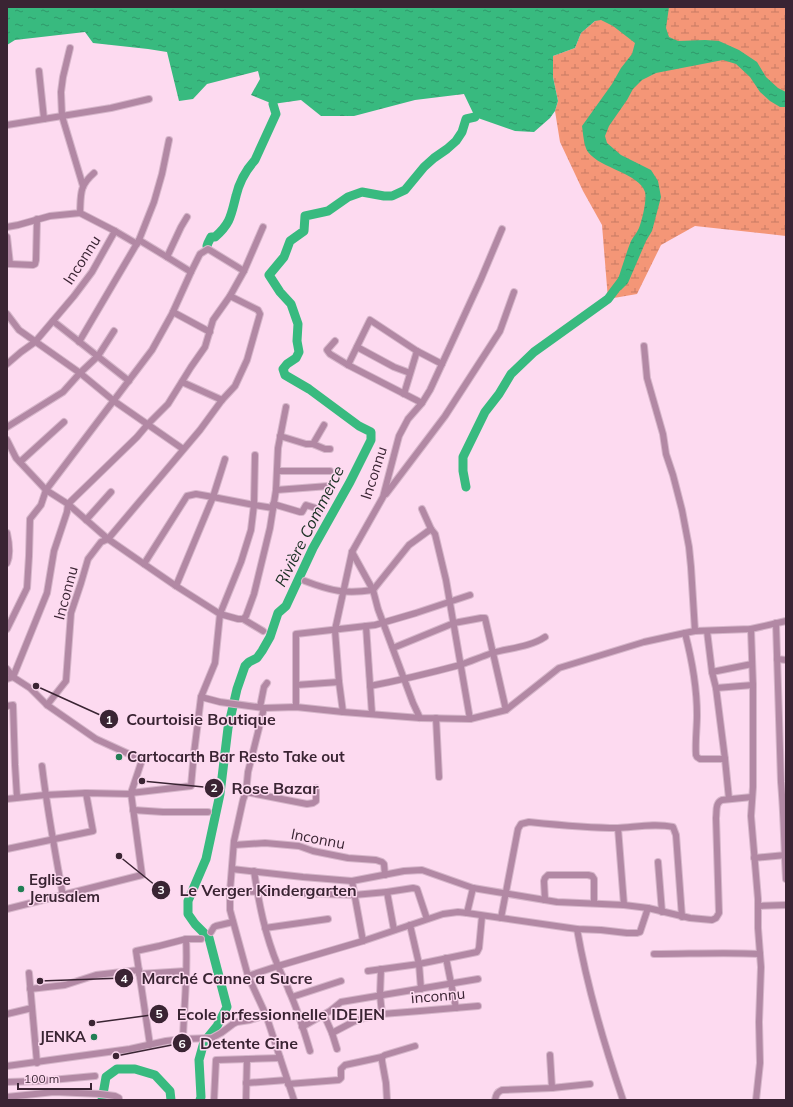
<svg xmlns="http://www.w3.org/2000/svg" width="793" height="1107" font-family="Mulish,sans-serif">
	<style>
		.wetland { fill: url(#wetland-marsh) }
		.water { fill: url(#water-ripples) }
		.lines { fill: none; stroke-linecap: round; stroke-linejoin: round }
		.river { stroke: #38ba7f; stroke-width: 9 }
		.minor-casing { stroke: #d6b6ca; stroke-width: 8 }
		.minor { stroke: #b288a4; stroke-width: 6 }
		.poi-dot { fill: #217e54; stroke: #fddaf0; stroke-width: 1.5 }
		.labels { text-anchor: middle; stroke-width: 3; stroke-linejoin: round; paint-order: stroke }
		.street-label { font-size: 15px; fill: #3a2433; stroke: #fddaf0 }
		.poi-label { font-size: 15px; font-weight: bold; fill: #3a2433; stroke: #fddaf0; text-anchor: start }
		.water-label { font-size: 16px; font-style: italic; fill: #1a2f23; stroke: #fddaf0 }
		.leader { fill: none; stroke: #3a2433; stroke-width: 1.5 }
		.callout-dot { fill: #3a2433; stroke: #fddaf0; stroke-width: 1.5 }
		.mark-label { font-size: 12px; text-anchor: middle; font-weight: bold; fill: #fff }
		.callout-label { font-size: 16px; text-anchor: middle; font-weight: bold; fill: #3a2433; stroke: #fddaf0; stroke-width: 3; stroke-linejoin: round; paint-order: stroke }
	</style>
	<defs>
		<pattern id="wetland-marsh" width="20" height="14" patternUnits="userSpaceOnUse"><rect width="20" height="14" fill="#f49677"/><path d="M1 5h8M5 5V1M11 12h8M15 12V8" fill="none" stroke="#c77a62"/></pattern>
		<pattern id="water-ripples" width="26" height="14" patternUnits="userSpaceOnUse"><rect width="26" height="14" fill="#38ba7f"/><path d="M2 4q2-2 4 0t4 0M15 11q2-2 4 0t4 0" fill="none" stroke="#309769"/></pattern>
	</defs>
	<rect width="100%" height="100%" fill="#fddaf0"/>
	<polygon class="wetland" points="605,7 786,7 786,236 695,226 661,245 637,294 608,299 602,225 583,191 560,142 555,111 558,101 553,77 553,56 575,48 581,33 595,21"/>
	<path class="water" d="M7,7H669L666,28L669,37L678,41L705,40L719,41L739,50L757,62L766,77L778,88L786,92V107H780L770,101L760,92L750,77L736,64L723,60L656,73L642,80L633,89L627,100L609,126L605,136L607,143L621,155L651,170L658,181L661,197L652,231L646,241L628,283L621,290L618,291C615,284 619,277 621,270C624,261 627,251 631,241C633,237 637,233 639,228C642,220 647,201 645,192C639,173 601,169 588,152C584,147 583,133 582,126L612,84L621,68L632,54L635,43L613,26L601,20L595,21L581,33L575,48L553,56V77L558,101L555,111L550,118L534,132L515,131L475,117L464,94L415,100L354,116H321L301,100L273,104L251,95L260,79L258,71L207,84L193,99L179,101L167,52L148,49L93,43L85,32L15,40L7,45Z"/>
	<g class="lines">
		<g class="river">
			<path d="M207,246L208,243L211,237H215C231,223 231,215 236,196C239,183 246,170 255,160L276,114L273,104"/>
			<polyline points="466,487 463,471 463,457 485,412 499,394 511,374 534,352 608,299 623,279"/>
			<polyline points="102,1100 106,1077 117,1069 135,1069 155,1075 170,1091 171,1100"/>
			<polyline points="200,1100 201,1097 199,1060 204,1042 217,1026 227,1007 209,938 195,924 188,914 188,901 206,859 220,794 228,728 237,689 245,666 249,662 257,658 262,651 270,637 278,613 286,606 313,548 350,482 371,440 371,432 359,426 309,389 285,375 283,369 287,364 296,358 299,352 297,341 298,324 291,304 280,292 269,275 284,257 290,241 304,231 305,216 328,211 348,197 362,192 384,196 392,196 405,190 424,167 434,158 447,149 456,141 462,132 466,119 475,117"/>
		</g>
		<defs>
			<g id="minor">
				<polyline points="70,48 63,77 61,92 62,116 83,186"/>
				<polyline points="39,71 44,119"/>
				<polyline points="7,125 111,108 149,99"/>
				<polyline points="80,213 115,231 137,244"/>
				<polyline points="187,217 181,227 167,257 191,272"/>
				<path d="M7,227L18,225L50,216L80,213C81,194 79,186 94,173"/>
				<polyline points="7,237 10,264 7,264"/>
				<polyline points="139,240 167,257"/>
				<polyline points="10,264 33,265 35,264 36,260 37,219"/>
				<polyline points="173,312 210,332"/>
				<polyline points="7,314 19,330 80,373 114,401 183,449"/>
				<polyline points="53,321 129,381"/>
				<polyline points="335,341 327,350 330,354 348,365 422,403"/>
				<polyline points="79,342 139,240 154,202 162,174 169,140"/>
				<polyline points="644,346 647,378 663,434 666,454 673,475 682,510 689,547 691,567 695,631"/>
				<polyline points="357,347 394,367 410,373"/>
				<polyline points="7,364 21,352 35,342 74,296 92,272 115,231"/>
				<polyline points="348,365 370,320 417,351 442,364"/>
				<polyline points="182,382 222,400"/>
				<polyline points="404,394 417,351"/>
				<polyline points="7,427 63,392 80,373 98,356 114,331"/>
				<polyline points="280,436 306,444 313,444 325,449 330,449"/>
				<polyline points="7,440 16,458 46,490 68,504 108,539 144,564 187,496 196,494 213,497 176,586"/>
				<polyline points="313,444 324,425"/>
				<polyline points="255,455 254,505 273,508"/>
				<polyline points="20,462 64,422"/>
				<polyline points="277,471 330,471"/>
				<polyline points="276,490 329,486"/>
				<polyline points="386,494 445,416 500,331 514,292"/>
				<polyline points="273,504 300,512 302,512 306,505 319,509"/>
				<polyline points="422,509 431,529"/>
				<polyline points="86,520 111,492"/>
				<path d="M7,533C9,542 11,554 7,563"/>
				<polyline points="352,552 373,590 378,609 413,703 420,718"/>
				<polyline points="144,564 176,586 220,614 238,619 243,619 246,616 254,594 270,528 276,490 278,448 286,407"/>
				<path d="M305,581C331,591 345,594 373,590L409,545L431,529L435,534L446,580L470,719"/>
				<polyline points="243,619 263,631"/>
				<path d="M776,623L781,782C784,815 784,847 786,879"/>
				<polyline points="366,626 372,714"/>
				<polyline points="7,629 27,588 29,556 30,519 41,505 46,490 152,350 172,314 191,272 200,254 208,249 244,271"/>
				<polyline points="751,629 753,685 753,787 751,816 758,899 758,928 761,967 759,1022 760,1063 756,1100"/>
				<polyline points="707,631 712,672 752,664"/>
				<path d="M685,633C692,660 697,687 697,715C697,728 695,742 696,755L697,757L700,759H725"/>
				<polyline points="393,648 454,623 481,618 485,618 506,710"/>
				<polyline points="777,659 786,660"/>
				<polyline points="7,669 13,677 30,688 47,705 96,739 142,760 131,793 191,786 194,753 201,697 215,663 220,614 241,562 251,530 254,505 213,497 225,459"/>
				<polyline points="712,672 716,688"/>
				<polyline points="7,679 13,677 47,593 54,551 67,512 68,504 137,437 148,424 168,404 191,367 205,347 213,320 230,296 244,271 263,227"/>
				<polyline points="296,685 339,682"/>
				<path d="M370,686C401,680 430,673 460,665C471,661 481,657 492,653C510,648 530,647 545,637"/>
				<polyline points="201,697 220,702 264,708"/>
				<polyline points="47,705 66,681 71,613 81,583 88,559 101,542 108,539 200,430 222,400 235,386 247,360 260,314 258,310 230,296"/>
				<polyline points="7,706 13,705 15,765 17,797"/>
				<polyline points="260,707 264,687 267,683"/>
				<polyline points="296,707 296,634 375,625 416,613 470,595"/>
				<polyline points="343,712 339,682 335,630 352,552 383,497 399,436 408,419 422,403 430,390 481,279 502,229"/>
				<polyline points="436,718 439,777"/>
				<path d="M42,766C47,809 55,852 63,896"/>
				<polyline points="246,792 307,804 313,803 316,801 316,788"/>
				<polyline points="7,799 45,795 86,793 131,794"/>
				<polyline points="729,799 725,759 716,688 753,685"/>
				<polyline points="133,810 163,812 208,812"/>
				<polyline points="618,828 624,905"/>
				<polyline points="234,845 265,843 299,846 313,851 348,858 376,860 382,862 384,864 385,875"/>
				<polyline points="7,849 93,831 86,793"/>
				<polyline points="754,858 786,855"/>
				<polyline points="658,862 662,912"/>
				<path d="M232,869L303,877L352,881L404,871L422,870L473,888L557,902L624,905L648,908L690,918L712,920L716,918L719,913L716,818C717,811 715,803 722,800L752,797"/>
				<path d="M254,871C259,904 265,935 278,966C281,974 286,982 289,991C298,1010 304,1031 310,1051"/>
				<polyline points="352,881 363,941"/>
				<polyline points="230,891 354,895 387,892 413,888 417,889 427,919"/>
				<polyline points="387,892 394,930"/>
				<polyline points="545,900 544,881 545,878 548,875 588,875 592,876 594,879 594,903"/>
				<polyline points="758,906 786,905"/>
				<polyline points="7,909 142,875 131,793"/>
				<polyline points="467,913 473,888"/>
				<path d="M501,918L518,829L521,824L529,822C558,825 588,828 618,828C636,827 655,823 673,827L676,835L682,917"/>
				<polyline points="410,925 419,964 421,989"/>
				<polyline points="265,928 328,919"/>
				<path d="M577,929C587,987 604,1044 623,1100"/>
				<polyline points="211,932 214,927 216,926 233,922"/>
				<path d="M654,954C689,954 725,952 760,954"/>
				<polyline points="446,958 456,1008"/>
				<polyline points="381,969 380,995 382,1014"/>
				<polyline points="368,971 419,964 477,952 479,948 482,916"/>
				<polyline points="29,973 37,1063"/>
				<polyline points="139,974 186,971"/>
				<polyline points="248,976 278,966 363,941 443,914 458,912 467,913 577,929 601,930 627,933 637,933 640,932 648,908"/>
				<polyline points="30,989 65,985 96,975 139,970"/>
				<polyline points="292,997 341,981"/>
				<polyline points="7,1014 32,1008"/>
				<polyline points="324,1015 332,1033 337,1049"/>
				<polyline points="302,1027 330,1011 341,1002 478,979"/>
				<polyline points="332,1033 353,1022 364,1018 382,1014 420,1011 478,1006"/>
				<path d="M183,1039C184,1006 188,972 186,939"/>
				<polyline points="150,1045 136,951 159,946 186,939 201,939"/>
				<polyline points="550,1055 552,1088"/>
				<polyline points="7,1066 130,1049 166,1041 183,1039 212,1038 221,1033 233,1024 237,1022 250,1020 266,1015"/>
				<polyline points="7,1082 40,1081 95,1076"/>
				<polyline points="246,1083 287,1080"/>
				<polyline points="288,1084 339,1080 341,1078 341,1069 345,1065 382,1057"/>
				<polyline points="7,1097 54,1092 100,1094 115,1096 119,1098 119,1100"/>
				<polyline points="214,1100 216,1060 280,1058"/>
				<polyline points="246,1100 247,1059"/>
				<polyline points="294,1100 266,1015 248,976 230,910 230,891 234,841 243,800 246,792 248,772 264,708 296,707 343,712 420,718 470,719 506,710 559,668 644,642 685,633 695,631 751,629 786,621"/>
				<polyline points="387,1100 386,1083 382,1061 382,1057 385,1055 415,1046"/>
				<path d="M495,1100C496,1095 497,1092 502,1090L552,1088L590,1084"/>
			</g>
		</defs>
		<use href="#minor" class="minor-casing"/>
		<use href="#minor" class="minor"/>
	</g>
	<g class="poi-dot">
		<circle cx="119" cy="757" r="4"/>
		<circle cx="21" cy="889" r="4"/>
		<circle cx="94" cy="1037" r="4"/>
	</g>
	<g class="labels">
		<g class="street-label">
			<text transform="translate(82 260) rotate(-57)" y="5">Inconnu</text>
			<text transform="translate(374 473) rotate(-72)" y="5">Inconnu</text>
			<text transform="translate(66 593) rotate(-75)" y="5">Inconnu</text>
			<text transform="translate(318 839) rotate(11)" y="5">Inconnu</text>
			<text transform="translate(438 996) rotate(-5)" y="5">inconnu</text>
		</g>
		<g class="poi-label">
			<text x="127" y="762">Cartocarth Bar Resto Take out</text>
			<text x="29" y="885">Eglise<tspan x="29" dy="17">Jerusalem</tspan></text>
			<text x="86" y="1042" text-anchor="end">JENKA</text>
		</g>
		<g class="water-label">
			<text transform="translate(309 526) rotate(-63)" y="6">Rivière Commerce</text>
		</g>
	</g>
	<path class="leader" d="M36 686L109 719M142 781L214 788M119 856L161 890M40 981L124 978M92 1023L159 1014M116 1056L182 1043"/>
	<g class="callout-dot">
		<circle cx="36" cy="686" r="4"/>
		<circle cx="142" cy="781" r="4"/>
		<circle cx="119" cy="856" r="4"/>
		<circle cx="40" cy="981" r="4"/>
		<circle cx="92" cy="1023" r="4"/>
		<circle cx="116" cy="1056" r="4"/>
		<circle cx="109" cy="719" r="10"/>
		<circle cx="214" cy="788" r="10"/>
		<circle cx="161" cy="890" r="10"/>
		<circle cx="124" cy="978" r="10"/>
		<circle cx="159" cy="1014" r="10"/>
		<circle cx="182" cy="1043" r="10"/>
	</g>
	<g class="mark-label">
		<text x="109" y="724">1</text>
		<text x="214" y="792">2</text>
		<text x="161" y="894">3</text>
		<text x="124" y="983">4</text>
		<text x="159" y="1018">5</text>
		<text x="182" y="1048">6</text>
	</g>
	<g class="callout-label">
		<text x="201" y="725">Courtoisie Boutique</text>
		<text x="275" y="794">Rose Bazar</text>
		<text x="268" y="896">Le Verger Kindergarten</text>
		<text x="227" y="984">Marché Canne a Sucre</text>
		<text x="281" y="1020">Ecole prfessionnelle IDEJEN</text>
		<text x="249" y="1049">Detente Cine</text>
	</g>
	<rect width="793" height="1107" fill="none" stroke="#3a2433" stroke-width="16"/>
	<path d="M18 1083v6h73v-6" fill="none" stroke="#3a2433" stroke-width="2"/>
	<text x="24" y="1083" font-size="12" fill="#3a2433" stroke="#fddaf0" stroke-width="3" paint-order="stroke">100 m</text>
</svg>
